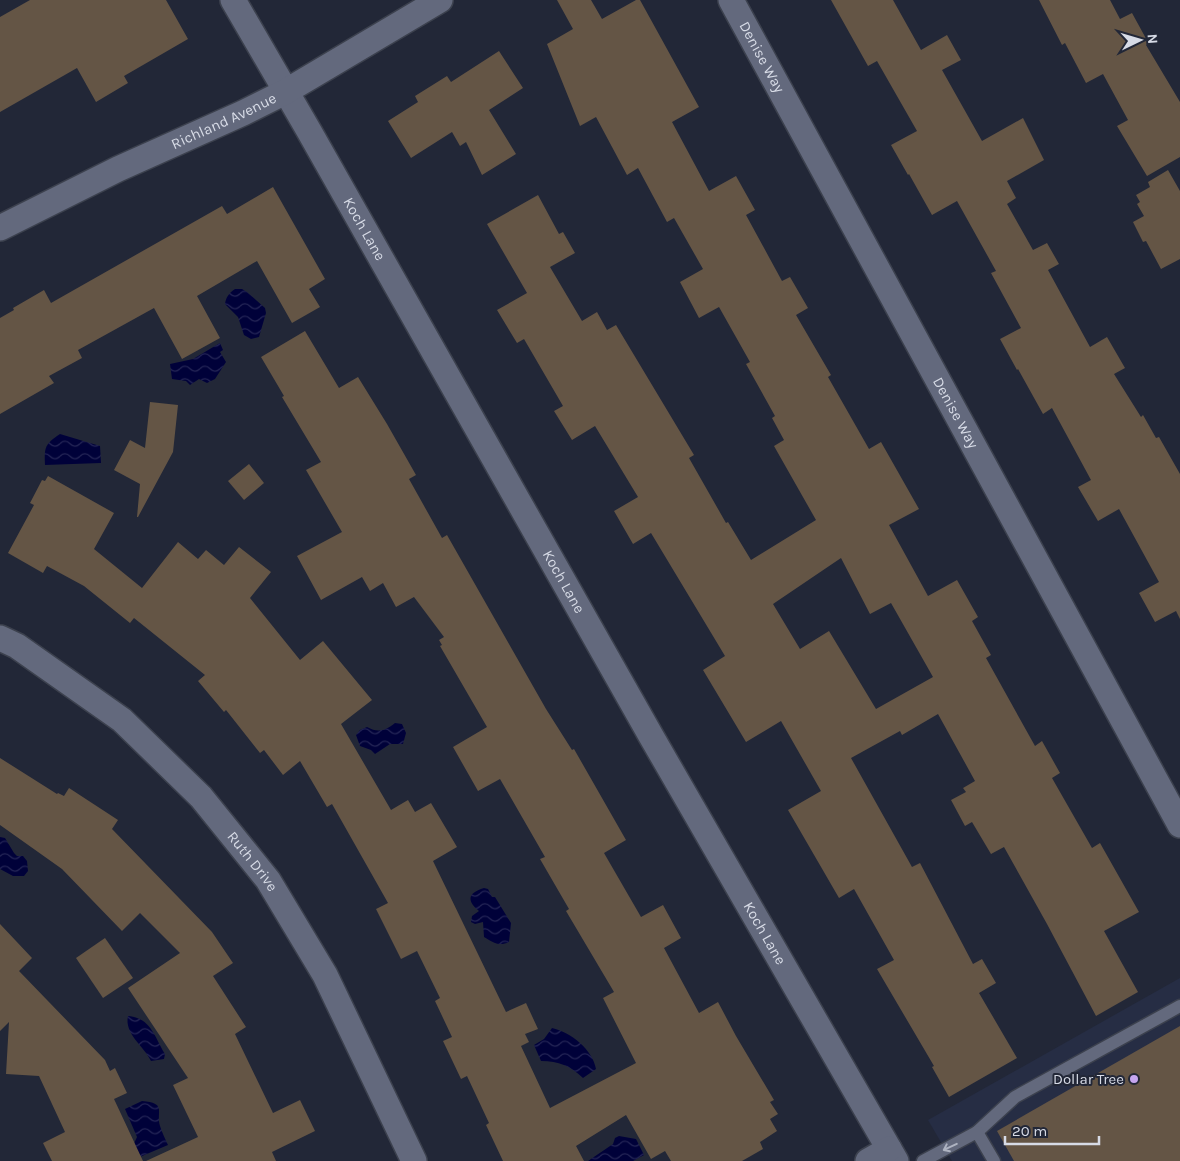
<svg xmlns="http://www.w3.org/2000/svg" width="1180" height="1161" font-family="Karla,sans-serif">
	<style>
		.built { fill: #262d44 }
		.water { fill: url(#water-waves) }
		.building { fill: #645545; fill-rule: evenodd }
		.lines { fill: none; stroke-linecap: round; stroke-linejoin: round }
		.lane-casing { stroke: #3c414e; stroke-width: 15 }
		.street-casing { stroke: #3c414e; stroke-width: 28 }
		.lane { stroke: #63697d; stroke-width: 12 }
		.street { stroke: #63697d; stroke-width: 25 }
		.oneway { stroke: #aeb3c1 }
		.poi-dot { fill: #c6a6f0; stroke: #222737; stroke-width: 2 }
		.labels { text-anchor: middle; stroke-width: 4; stroke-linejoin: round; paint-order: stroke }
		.street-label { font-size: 15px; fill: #d7dbe6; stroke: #222737 }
		.poi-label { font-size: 15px; fill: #d7dbe6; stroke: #222737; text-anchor: end }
	</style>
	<defs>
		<pattern id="water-waves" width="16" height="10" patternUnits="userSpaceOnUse" patternTransform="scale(1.25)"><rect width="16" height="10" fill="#000139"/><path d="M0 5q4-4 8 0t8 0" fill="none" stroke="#242556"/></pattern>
	</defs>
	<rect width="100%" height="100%" fill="#222737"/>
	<polygon class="built" points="1180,978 1180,1161 952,1161 928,1120"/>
	<g class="water">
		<path d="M235,289H242L247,292L265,308L266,313L259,337L251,339L244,335L238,317L225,304C226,297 229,293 235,289Z"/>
		<polygon points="220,343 223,350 220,352 226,362 215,379 207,383 199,379 190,385 186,381 172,379 170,364 193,359"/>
		<path d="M60,434L100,446L101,463L45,465C44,447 45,444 60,434Z"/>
		<path d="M395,723L402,724L406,733L403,744H390L375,754L371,750L360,746L356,735L360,730L367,727C378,733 385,731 395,723Z"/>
		<polygon points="0,837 5,838 14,853 17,856 23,856 27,861 28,871 24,876 13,876 0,869"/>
		<path d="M484,888L488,889L492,897H495L511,923L509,942C499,947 492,942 484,937L483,922L475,924L471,922L472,916L479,911C466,900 468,893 484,888Z"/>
		<path d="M128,1016C151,1018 154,1036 165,1054L164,1059L151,1061C144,1046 124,1034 128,1016Z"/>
		<path d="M552,1028C571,1032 593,1050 596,1069L583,1078C570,1066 559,1061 541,1061L534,1045L544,1039Z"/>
		<path d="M142,1101C167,1103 156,1111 160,1126C162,1132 165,1139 168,1145L135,1159L131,1150L137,1137L125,1109Z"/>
		<polygon points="619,1136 636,1139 644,1155 633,1161 588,1161 613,1144 615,1138"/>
	</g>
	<g class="building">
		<polygon points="30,0 166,0 188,39 124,76 128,83 96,102 77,68 0,112 0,17"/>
		<path d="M557,0H591L602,19L636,0H640L699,107L672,122L709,191L736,176L755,210L746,215L782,281L790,277L808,308L796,315L831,375L828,377L869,449L881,442L919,509L889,525L928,596L957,580L978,617L972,621L991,655L986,658L1035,746L1042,741L1060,773L1052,778L1092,848L1100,843L1139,912L1104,931L1138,992L1096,1016L1047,924L1004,847L991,854L972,822L965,826L951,800L966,792L963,788L975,781L938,714L902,735L900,731L851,758L912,867L920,863L973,964L982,959L996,983L979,993L1017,1058L949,1097L932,1067L934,1066L877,969L894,960L854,889L839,898L788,810L821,791L781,721L746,742L703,670L725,656L651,533L633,544L614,511L638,497L595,426L572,440L554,411L563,406L524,339L517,343L497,310L527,293L487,224L538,195L559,234L563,232L575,253L550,267L582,321L597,312L607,330L616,325L694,455L689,458L726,523L728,522L751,560L816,520L774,446L784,440L772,418L775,416L746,364L750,362L719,307L699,318L680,282L703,269L674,218L667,222L638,168L627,175L596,117L580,126L547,44L573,29ZM841,558L870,614L891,603L933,677L876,709L829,631L800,649L773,604Z"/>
		<polygon points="831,0 893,0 921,50 947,35 961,60 942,70 982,141 1023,118 1044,160 1007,181 1016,198 1007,204 1033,250 1047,243 1059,264 1048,270 1090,347 1107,337 1125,368 1114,374 1141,417 1143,415 1156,438 1159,437 1180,474 1180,619 1176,611 1155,622 1139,593 1159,582 1119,509 1098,521 1078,487 1091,480 1052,408 1043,414 1018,369 1017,370 1000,339 1021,328 991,273 996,271 957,201 932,215 909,174 908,175 891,145 917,131 877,61 868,66"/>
		<polygon points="1039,0 1110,0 1120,19 1132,13 1149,44 1146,45 1180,102 1180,157 1147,176 1117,126 1128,120 1103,74 1086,83 1065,43 1062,45"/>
		<polygon points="499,51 523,88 489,110 516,154 482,175 466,142 460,146 452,132 411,158 388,121 418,102 415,96 447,76 451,82"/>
		<polygon points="1168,170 1180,191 1180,259 1161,269 1146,241 1143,242 1133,222 1144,216 1137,204 1140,202 1136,195 1150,187 1148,182"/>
		<polygon points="273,187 325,279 309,289 320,307 292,323 257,261 197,296 220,338 182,359 154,308 78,350 82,358 49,376 54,383 0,414 0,318 14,310 13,308 44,290 51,303 222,206 227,214"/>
		<polygon points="305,331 339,388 358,377 387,424 416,475 409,479 442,538 447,535 546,709 572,750 574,749 626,840 604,853 641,917 663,905 681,938 664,948 699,1013 718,1002 736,1036 774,1100 770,1102 778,1114 770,1119 777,1131 760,1142 763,1149 742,1161 671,1161 665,1151 651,1159 626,1115 576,1146 584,1161 503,1161 486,1125 489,1123 467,1076 461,1079 443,1041 452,1037 435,1001 440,998 417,951 401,959 376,909 388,903 332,804 327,807 300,761 283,775 264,750 260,753 226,710 224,712 198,681 205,675 134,618 130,623 84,586 47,566 43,573 8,553 34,505 30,503 42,480 45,481 48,476 114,513 94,549 142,588 178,542 198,559 206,550 224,565 239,547 271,572 250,598 300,660 323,641 372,700 341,724 391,810 408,800 415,812 431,803 457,847 433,861 506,1012 526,1003 538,1029 525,1034 529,1042 521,1046 550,1108 636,1063 603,998 614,992 566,911 569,909 540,859 545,857 500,779 478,791 453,747 487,727 440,646 442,645 439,640 444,637 414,597 396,607 383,583 370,591 362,577 321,600 297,556 342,532 306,470 321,462 282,397 284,396 261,357"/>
		<polygon points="150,402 178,405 173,452 138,517 137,517 140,484 114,470 130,440 145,448"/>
		<polygon points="249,464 264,483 244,500 228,481"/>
		<polygon points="0,758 57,794 58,793 64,796 69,788 118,820 112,829 212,932 233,963 213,976 246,1027 235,1034 273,1113 300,1100 315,1131 272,1152 276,1161 146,1161 198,1137 173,1085 188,1078 128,988 180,953 140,913 122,931 62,869 0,825"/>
		<polygon points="0,924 32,958 19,971 105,1060 110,1071 115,1068 127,1093 114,1099 143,1161 52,1161 43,1143 65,1132 39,1076 6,1074 9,1022 0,1031"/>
		<polygon points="105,938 133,978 103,998 76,958"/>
		<polygon points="1180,1026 1180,1161 1014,1161 997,1131"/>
	</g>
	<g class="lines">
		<defs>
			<g id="lane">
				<polyline points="977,1132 1015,1097 1180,1006"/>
				<polyline points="923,1161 977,1132 994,1161"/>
			</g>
			<g id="street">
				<path id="s1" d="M233,0L309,131L651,736L896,1161"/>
				<path id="s2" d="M731,0L1180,825"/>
				<path id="s3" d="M0,228L118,169L243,113L285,92L440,0"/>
				<path id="s4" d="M0,638L17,646L122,720L201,797L268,880L325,975L414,1161"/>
				<polyline points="868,1161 889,1149"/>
			</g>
		</defs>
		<use href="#lane" class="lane-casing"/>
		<use href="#street" class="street-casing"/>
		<use href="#lane" class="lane"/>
		<use href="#street" class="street"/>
	</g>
	<defs><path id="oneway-shaft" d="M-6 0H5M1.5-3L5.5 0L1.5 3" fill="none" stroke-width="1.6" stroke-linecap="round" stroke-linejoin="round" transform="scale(1.25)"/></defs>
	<use class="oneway" href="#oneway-shaft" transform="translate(950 1147) rotate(155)"/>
	<circle class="poi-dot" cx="1134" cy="1079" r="5"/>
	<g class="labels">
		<g class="street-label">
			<text dy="5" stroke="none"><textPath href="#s2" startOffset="65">Denise Way</textPath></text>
			<text dy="5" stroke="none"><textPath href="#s3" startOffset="248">Richland Avenue</textPath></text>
			<text dy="5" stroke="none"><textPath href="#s1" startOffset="264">Koch Lane</textPath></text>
			<text dy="5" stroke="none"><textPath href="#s2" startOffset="470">Denise Way</textPath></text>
			<text dy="5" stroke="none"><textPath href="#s1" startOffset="669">Koch Lane</textPath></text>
			<text dy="5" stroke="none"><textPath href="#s4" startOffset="340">Ruth Drive</textPath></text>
			<text dy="5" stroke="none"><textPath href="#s1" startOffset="1074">Koch Lane</textPath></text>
		</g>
		<g class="poi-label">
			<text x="1124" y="1084">Dollar Tree</text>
		</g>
	</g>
	<g transform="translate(1140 40) rotate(85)" stroke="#222737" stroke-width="4" paint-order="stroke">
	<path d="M0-4L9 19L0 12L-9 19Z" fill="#d7dbe6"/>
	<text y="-8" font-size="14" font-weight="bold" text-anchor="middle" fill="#d7dbe6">N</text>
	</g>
	<path d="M1005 1136v8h94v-8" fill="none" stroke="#d7dbe6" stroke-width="2.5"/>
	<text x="1012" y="1136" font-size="15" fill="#d7dbe6" stroke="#222737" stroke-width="4" paint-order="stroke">20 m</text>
</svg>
